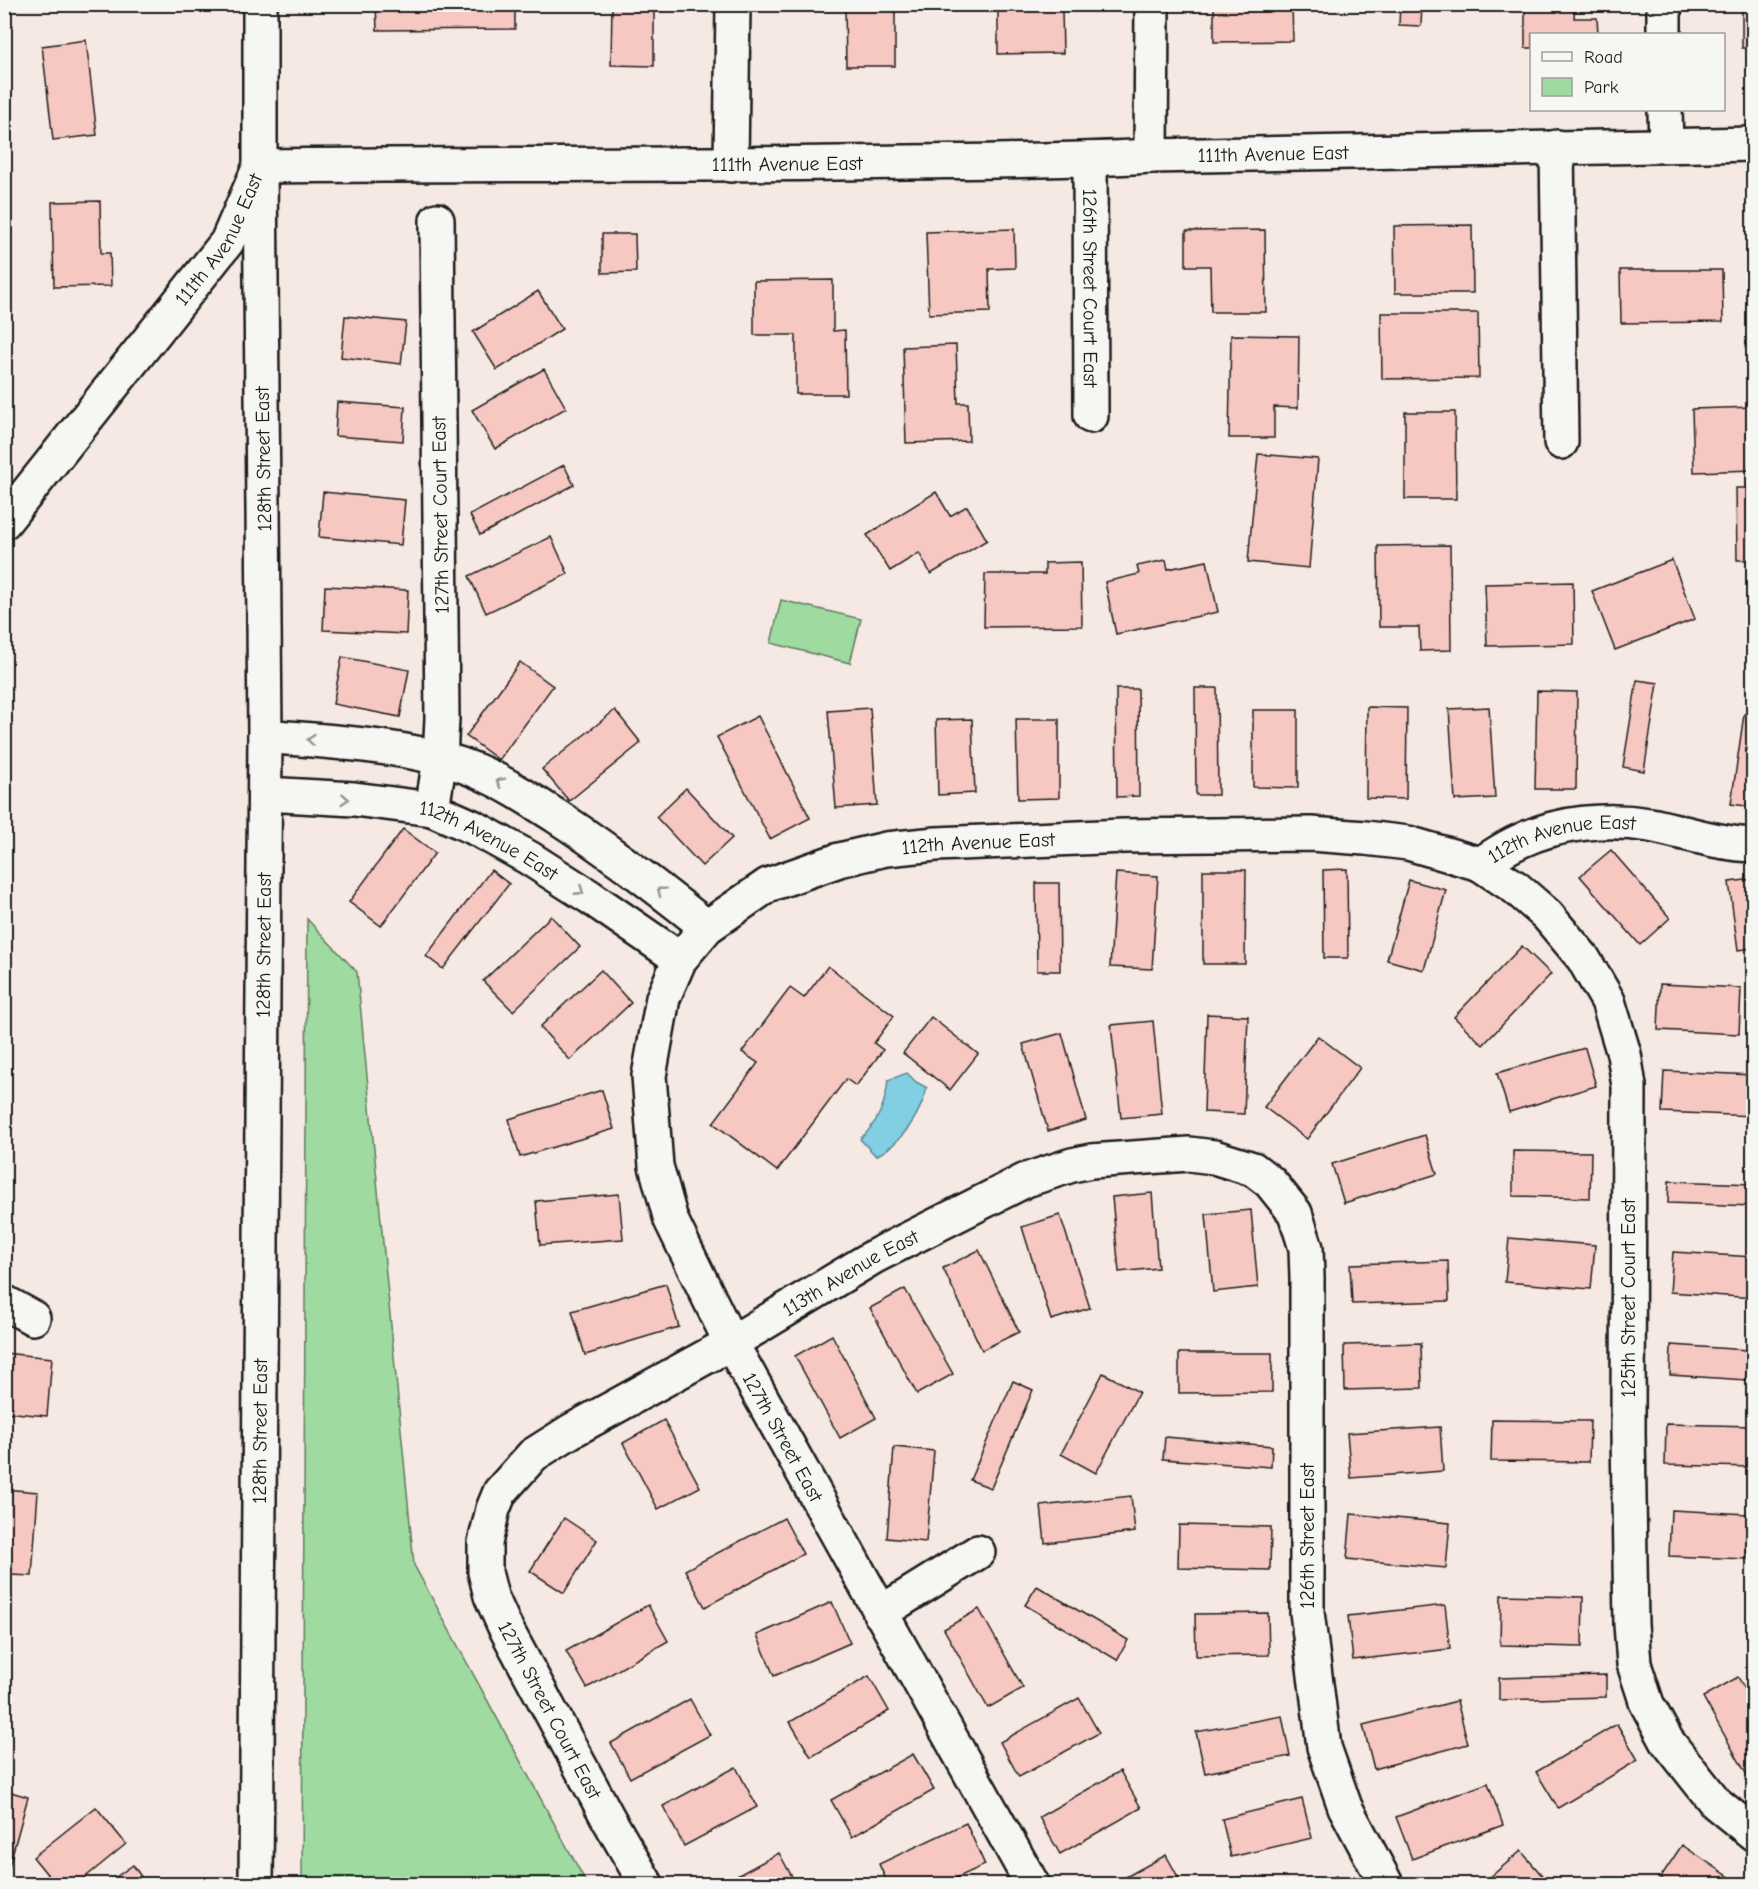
<svg xmlns="http://www.w3.org/2000/svg" width="1758" height="1889" font-family="'Comic Neue',sans-serif">
	<style>
		.green { fill: #9fdaa1; stroke: #5e7b5e; stroke-width: 1.5 }
		.water { fill: #82cee2; stroke: #598793; stroke-width: 1.5 }
		.building { fill: #f7c7c1; stroke: #1c1c1c; stroke-width: 1.5 }
		.lines { fill: none; stroke-linecap: round; stroke-linejoin: round }
		.minor-casing { stroke: #1c1c1c; stroke-width: 38 }
		.minor { stroke: #f6f6f2; stroke-width: 33 }
		.oneway { stroke: #949492 }
		.labels { text-anchor: middle; stroke-width: 4.5; stroke-linejoin: round; paint-order: stroke }
		.street-label { font-size: 20px; fill: #1c1c1c; stroke: #f6f6f2 }
	</style>
	<rect width="100%" height="100%" fill="#f6e8e3"/>
	<filter id="ink" filterUnits="userSpaceOnUse"><feTurbulence type="fractalNoise" baseFrequency=".0167" numOctaves="2"/><feDisplacementMap in="SourceGraphic" scale="12" xChannelSelector="R" yChannelSelector="G"/><feConvolveMatrix kernelMatrix="1 2 1 2 8 2 1 2 1" color-interpolation-filters="sRGB"/></filter>
	<g filter="url(#ink)">
		<g class="green">
			<polygon points="781,600 861,619 850,663 771,643"/>
			<polygon points="307,919 357,972 414,1565 587,1884 302,1884"/>
		</g>
		<path class="water" d="M907,1073L916,1082L927,1088C920,1115 902,1143 876,1156L860,1139C878,1123 886,1104 888,1080Z"/>
		<g class="building">
			<polygon points="376,4 515,4 515,29 377,30"/>
			<polygon points="530,4 573,4 573,6 530,7"/>
			<polygon points="612,4 654,4 654,66 611,65"/>
			<polygon points="809,4 895,4 895,66 846,66 845,8 810,9"/>
			<polygon points="998,4 1071,4 1071,10 1062,10 1063,53 998,54"/>
			<polygon points="1214,4 1292,4 1293,41 1214,42"/>
			<polygon points="1400,4 1422,4 1421,26 1399,25"/>
			<polygon points="1537,4 1575,4 1574,18 1597,18 1598,34 1532,34 1532,48 1525,48 1525,7 1537,7"/>
			<rect x="1742" y="4" width="12" height="44"/>
			<polygon points="86,40 97,135 53,140 42,46"/>
			<polygon points="100,201 101,253 110,253 111,286 54,287 52,202"/>
			<polygon points="1472,225 1473,293 1395,293 1394,226"/>
			<polygon points="1014,229 1015,268 989,269 990,312 929,314 926,232"/>
			<polygon points="1265,230 1266,312 1211,312 1210,266 1186,266 1186,231"/>
			<polygon points="602,234 635,234 636,272 602,273"/>
			<polygon points="1620,270 1722,270 1723,322 1621,323"/>
			<polygon points="833,280 833,331 845,330 846,394 796,394 796,335 754,335 754,281"/>
			<polygon points="538,291 562,329 497,370 473,332"/>
			<polygon points="1381,313 1478,313 1479,378 1382,379"/>
			<polygon points="345,316 406,322 401,364 341,357"/>
			<polygon points="1231,335 1299,336 1298,408 1274,407 1274,438 1229,438"/>
			<polygon points="956,345 958,403 968,403 969,441 906,443 903,347"/>
			<polygon points="544,369 566,408 495,449 472,410"/>
			<polygon points="337,402 405,407 403,441 335,436"/>
			<polygon points="1754,407 1754,470 1694,472 1692,409"/>
			<polygon points="1405,412 1455,412 1456,499 1405,499"/>
			<polygon points="1258,454 1318,459 1309,568 1248,562"/>
			<polygon points="564,465 574,485 480,535 470,515"/>
			<polygon points="1736,488 1754,488 1754,560 1737,560"/>
			<polygon points="323,492 405,500 401,545 319,537"/>
			<polygon points="936,492 950,516 967,506 987,540 931,574 919,553 890,571 867,535"/>
			<polygon points="551,537 568,574 486,613 469,576"/>
			<polygon points="1450,545 1451,650 1420,651 1419,627 1379,627 1378,546"/>
			<polygon points="1166,560 1168,569 1207,561 1218,612 1116,634 1105,582 1139,574 1137,566"/>
			<polygon points="1672,560 1695,619 1615,650 1592,591"/>
			<polygon points="1081,562 1082,626 984,627 985,574 1045,574 1045,563"/>
			<polygon points="1573,582 1574,644 1487,646 1485,584"/>
			<polygon points="325,586 408,590 406,634 323,630"/>
			<polygon points="342,657 409,670 400,717 333,704"/>
			<polygon points="520,662 553,686 499,760 466,736"/>
			<polygon points="1637,680 1658,683 1644,771 1623,767"/>
			<polygon points="1195,688 1217,688 1218,795 1196,795"/>
			<polygon points="1116,689 1138,689 1139,796 1117,797"/>
			<polygon points="1537,691 1577,692 1576,789 1535,789"/>
			<polygon points="1367,707 1407,708 1406,799 1366,798"/>
			<polygon points="1489,707 1495,798 1455,800 1449,709"/>
			<polygon points="870,708 877,805 836,808 828,711"/>
			<polygon points="615,710 641,743 569,801 542,769"/>
			<polygon points="1253,710 1298,710 1298,788 1253,787"/>
			<polygon points="1744,714 1754,715 1754,807 1731,804"/>
			<polygon points="758,716 810,818 770,839 717,737"/>
			<polygon points="972,719 975,793 938,795 936,720"/>
			<polygon points="1016,719 1059,719 1059,798 1018,799"/>
			<polygon points="686,788 732,838 702,866 656,817"/>
			<polygon points="403,829 435,853 381,926 349,902"/>
			<polygon points="1611,850 1670,918 1640,945 1580,876"/>
			<polygon points="1347,869 1348,958 1324,958 1323,870"/>
			<polygon points="491,870 509,884 443,969 426,956"/>
			<polygon points="1203,870 1246,870 1245,964 1203,964"/>
			<polygon points="1116,873 1158,876 1152,969 1110,967"/>
			<polygon points="1754,879 1754,948 1738,950 1729,882"/>
			<polygon points="1409,880 1446,890 1424,970 1387,960"/>
			<polygon points="1036,883 1059,883 1060,971 1037,971"/>
			<polygon points="551,916 580,947 513,1011 483,981"/>
			<polygon points="1522,946 1551,974 1483,1045 1454,1017"/>
			<polygon points="828,966 894,1016 874,1043 883,1050 856,1086 846,1079 777,1171 713,1123 758,1063 742,1052 790,988 804,998"/>
			<polygon points="601,970 631,1003 570,1060 540,1027"/>
			<polygon points="1660,984 1741,988 1739,1034 1658,1030"/>
			<polygon points="1207,1014 1248,1016 1244,1114 1204,1112"/>
			<polygon points="931,1017 978,1054 950,1090 903,1053"/>
			<polygon points="1153,1021 1162,1114 1121,1118 1111,1025"/>
			<polygon points="1062,1033 1086,1120 1048,1131 1023,1044"/>
			<polygon points="1318,1036 1360,1068 1307,1139 1264,1107"/>
			<polygon points="1585,1048 1596,1086 1509,1112 1497,1073"/>
			<polygon points="1664,1071 1754,1075 1753,1116 1662,1112"/>
			<polygon points="602,1090 614,1129 520,1157 509,1119"/>
			<polygon points="1425,1135 1437,1174 1344,1203 1332,1164"/>
			<polygon points="1513,1151 1591,1152 1590,1198 1513,1196"/>
			<polygon points="1669,1181 1754,1184 1754,1206 1668,1203"/>
			<polygon points="1152,1193 1158,1268 1119,1272 1112,1197"/>
			<polygon points="619,1194 623,1239 540,1245 536,1201"/>
			<polygon points="1251,1210 1258,1287 1213,1292 1206,1214"/>
			<polygon points="1060,1215 1090,1308 1051,1320 1022,1227"/>
			<polygon points="1509,1238 1595,1245 1591,1289 1505,1282"/>
			<polygon points="979,1250 1019,1332 982,1350 943,1268"/>
			<polygon points="1673,1252 1754,1257 1754,1298 1670,1292"/>
			<polygon points="1448,1261 1449,1301 1352,1304 1350,1264"/>
			<polygon points="666,1284 679,1327 585,1355 572,1311"/>
			<polygon points="905,1289 953,1374 917,1394 870,1308"/>
			<polygon points="832,1335 876,1418 840,1438 795,1356"/>
			<polygon points="1421,1343 1422,1388 1345,1390 1344,1345"/>
			<polygon points="1671,1345 1748,1350 1746,1380 1670,1375"/>
			<polygon points="4,1353 52,1358 47,1416 4,1412"/>
			<polygon points="1179,1353 1272,1353 1272,1392 1179,1393"/>
			<polygon points="1103,1373 1139,1392 1096,1473 1061,1454"/>
			<polygon points="1013,1381 1033,1390 991,1488 970,1480"/>
			<polygon points="664,1420 700,1487 658,1509 623,1443"/>
			<polygon points="1492,1420 1590,1421 1589,1462 1491,1461"/>
			<polygon points="1666,1424 1754,1426 1754,1467 1665,1465"/>
			<polygon points="1440,1427 1443,1471 1351,1478 1347,1433"/>
			<polygon points="1165,1437 1272,1446 1271,1467 1163,1459"/>
			<polygon points="894,1447 934,1451 926,1542 887,1538"/>
			<polygon points="4,1489 38,1492 32,1576 11,1575 7,1639 4,1639"/>
			<polygon points="1131,1496 1135,1532 1045,1543 1041,1506"/>
			<polygon points="1671,1510 1748,1514 1747,1559 1669,1556"/>
			<polygon points="1351,1514 1450,1523 1446,1568 1347,1559"/>
			<polygon points="564,1518 597,1540 564,1593 530,1571"/>
			<polygon points="784,1518 803,1554 705,1607 685,1570"/>
			<polygon points="1179,1525 1271,1527 1270,1570 1178,1568"/>
			<polygon points="1037,1586 1128,1640 1117,1660 1025,1605"/>
			<polygon points="1501,1595 1583,1597 1582,1647 1500,1645"/>
			<polygon points="832,1602 850,1643 774,1676 757,1635"/>
			<polygon points="648,1605 668,1641 587,1688 566,1651"/>
			<polygon points="1445,1605 1450,1649 1353,1660 1348,1616"/>
			<polygon points="979,1609 1023,1688 988,1708 944,1629"/>
			<polygon points="1268,1613 1269,1655 1196,1656 1195,1614"/>
			<polygon points="1606,1675 1606,1697 1499,1700 1499,1678"/>
			<polygon points="869,1676 889,1711 811,1757 790,1722"/>
			<polygon points="1738,1677 1754,1705 1754,1773 1748,1777 1703,1697"/>
			<polygon points="1079,1698 1099,1733 1019,1777 1000,1742"/>
			<polygon points="690,1699 710,1735 630,1778 611,1743"/>
			<polygon points="1457,1701 1468,1744 1374,1769 1363,1725"/>
			<polygon points="1282,1716 1290,1756 1205,1773 1196,1732"/>
			<polygon points="1617,1724 1638,1760 1558,1808 1536,1772"/>
			<polygon points="913,1754 934,1790 852,1837 831,1800"/>
			<polygon points="736,1767 757,1807 684,1846 663,1806"/>
			<polygon points="1120,1771 1141,1808 1060,1854 1039,1817"/>
			<polygon points="1488,1783 1503,1825 1412,1859 1396,1817"/>
			<polygon points="4,1790 28,1797 8,1870 4,1869"/>
			<polygon points="1302,1799 1312,1838 1231,1857 1222,1819"/>
			<polygon points="96,1807 126,1844 77,1884 55,1884 33,1857"/>
			<polygon points="966,1823 985,1865 943,1884 888,1884 879,1864"/>
			<polygon points="1682,1845 1740,1884 1669,1884 1660,1878"/>
			<polygon points="1521,1851 1546,1880 1541,1884 1482,1884"/>
			<polygon points="779,1853 796,1884 722,1884"/>
			<polygon points="1166,1855 1182,1884 1113,1884"/>
			<polygon points="133,1865 146,1884 106,1884"/>
			<polygon points="1336,1876 1341,1884 1318,1884"/>
		</g>
		<g class="lines">
			<defs>
				<g id="minor">
					<polyline points="1664,4 1664,34"/>
					<polyline points="1665,110 1666,145"/>
					<polyline points="1557,147 1561,442"/>
					<polyline points="1151,156 1152,4"/>
					<path id="s1" d="M1090,159L1091,416"/>
					<polyline points="731,165 733,4"/>
					<path id="s2" d="M4,522L227,242L260,166C475,163 691,166 906,162C988,161 1069,161 1151,156L1754,144"/>
					<path d="M265,736C330,742 417,745 477,771C505,783 531,800 556,816C609,850 658,889 707,927"/>
					<path id="s3" d="M265,794L354,799L432,809L475,828L529,858L590,897L680,959"/>
					<polyline points="432,809 440,759 442,718 437,220"/>
					<path id="s4" d="M1480,864C1493,856 1506,847 1520,841C1559,822 1608,818 1650,825C1685,832 1718,844 1754,845"/>
					<polyline points="4,1302 33,1318"/>
					<polyline points="880,1613 978,1552"/>
					<path id="s5" d="M256,1884L265,736L260,166V4"/>
					<path id="s6" d="M646,1884L608,1818L504,1625L491,1596L485,1572V1543L493,1509L500,1492L533,1455L571,1431L731,1343L875,1256L1026,1180L1072,1165L1091,1161L1189,1154L1214,1157L1253,1169L1270,1182L1295,1213L1306,1248L1307,1278V1612L1324,1747L1345,1807L1386,1884"/>
					<path id="s7" d="M1032,1884L731,1343L671,1220L656,1166L649,1076L663,998L680,959L707,927L768,885L839,860L886,849L936,844L1124,836L1311,834L1365,838L1408,843L1480,864L1516,888L1547,915L1583,958L1608,1001L1624,1054L1629,1086L1628,1432L1631,1624L1634,1664L1647,1704L1667,1741L1716,1803L1754,1834"/>
				</g>
			</defs>
			<use href="#minor" class="minor-casing"/>
			<use href="#minor" class="minor"/>
		</g>
		<defs><path id="oneway-chevron" d="M-2-3.5L2.5 0L-2 3.5" fill="none" stroke-width="1.6" stroke-linecap="round" stroke-linejoin="round" transform="scale(1.5)"/></defs>
		<g class="oneway">
			<use href="#oneway-chevron" transform="translate(311 740) rotate(-175)"/>
			<use href="#oneway-chevron" transform="translate(500 782) rotate(-153)"/>
			<use href="#oneway-chevron" transform="translate(345 799) rotate(4)"/>
			<use href="#oneway-chevron" transform="translate(580 891) rotate(33)"/>
			<use href="#oneway-chevron" transform="translate(661 891) rotate(-143)"/>
		</g>
	</g>
	<g class="labels">
		<g class="street-label">
			<text dy="7" stroke="none"><textPath href="#s2" startOffset="1454">111th Avenue East</textPath></text>
			<text dy="7" stroke="none"><textPath href="#s2" startOffset="968">111th Avenue East</textPath></text>
			<text dy="7" stroke="none"><textPath href="#s2" startOffset="356">111th Avenue East</textPath></text>
			<text dy="7" stroke="none"><textPath href="#s1" startOffset="129">126th Street Court East</textPath></text>
			<text transform="translate(263 459) rotate(-91)" y="7">128th Street East</text>
			<text transform="translate(440 515) rotate(-91)" y="7">127th Street Court East</text>
			<text dy="7" stroke="none"><textPath href="#s3" startOffset="232">112th Avenue East</textPath></text>
			<text dy="7" stroke="none"><textPath href="#s7" startOffset="1356">112th Avenue East</textPath></text>
			<text dy="7" stroke="none"><textPath href="#s4" startOffset="88">112th Avenue East</textPath></text>
			<text dy="7" stroke="none"><textPath href="#s5" startOffset="939">128th Street East</textPath></text>
			<text dy="7" stroke="none"><textPath href="#s6" startOffset="850">113th Avenue East</textPath></text>
			<text transform="translate(1628 1298) rotate(-90)" y="7">125th Street Court East</text>
			<text dy="7" stroke="none"><textPath href="#s5" startOffset="453">128th Street East</textPath></text>
			<text transform="translate(783 1437) rotate(61)" y="7">127th Street East</text>
			<text transform="translate(1307 1536) rotate(-90)" y="7">126th Street East</text>
			<text transform="translate(550 1710) rotate(62)" y="7">127th Street Court East</text>
		</g>
	</g>
	<rect width="1758" height="1889" fill="none" stroke="#f6f6f2" stroke-width="24"/>
	<rect x="12" y="12" width="1734" height="1865" fill="none" stroke="#1c1c1c" stroke-width="2" filter="url(#ink)"/>
	<rect x="1530" y="33" width="195" height="78" fill="#f6f6f2" stroke="#9f9f9c" stroke-width="1.5"/>
	<rect x="1542" y="52" width="30" height="9" fill="#f6f6f2" stroke="#9f9f9c" stroke-width="1.5"/>
	<text x="1584" y="63" font-size="18" fill="#1c1c1c">Road</text>
	<rect x="1542" y="78" width="30" height="18" fill="#9fdaa1" stroke="#9f9f9c" stroke-width="1.5"/>
	<text x="1584" y="93" font-size="18" fill="#1c1c1c">Park</text>
</svg>
